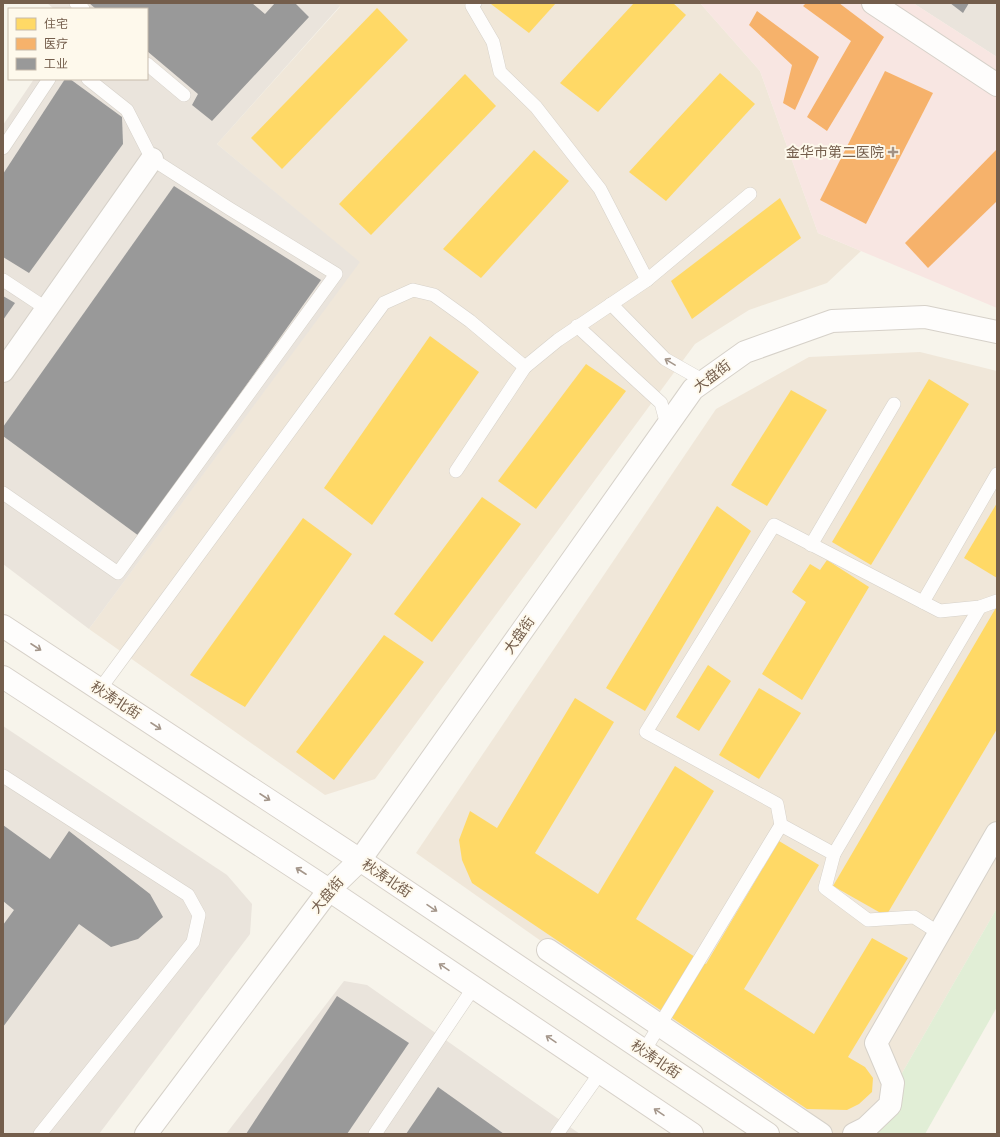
<svg xmlns="http://www.w3.org/2000/svg" width="1000" height="1137" font-family="Barlow,'Noto Sans SC',sans-serif">
	<style>
		.residential { fill: #f0e7d9 }
		.industrial { fill: #eae4dc }
		.medical { fill: #f8e6e2 }
		.green { fill: #e1eed6 }
		.homes { fill: #ffd966 }
		.health { fill: #f6b26b }
		.industry { fill: #999 }
		.lines { fill: none; stroke-linecap: round; stroke-linejoin: round }
		.service-casing { stroke: #d6d1c9; stroke-width: 14 }
		.minor-casing { stroke: #d6d1c9; stroke-width: 24 }
		.secondary-casing { stroke: #d7d1c9; stroke-width: 24 }
		.service { stroke: #fefdfc; stroke-width: 13 }
		.minor { stroke: #fefdfc; stroke-width: 22 }
		.secondary { stroke: #fefdfc; stroke-width: 22 }
		.oneway { stroke: #a4968a }
		.poi-dot { fill: #a29284; stroke: #fef9ec; stroke-width: 1.5 }
		.labels { text-anchor: middle; stroke-width: 4; stroke-linejoin: round; paint-order: stroke }
		.poi-label { font-size: 14px; fill: #745e4c; stroke: #fef9ec; text-anchor: end }
		.street-label { font-size: 14px; fill: #745e4c; stroke: #fef9ec }
	</style>
	<rect width="100%" height="100%" fill="#f7f4eb"/>
	<g class="residential">
		<polygon points="336,3 700,3 760,71 818,233 861,251 827,283 749,310 695,344 375,779 325,795 89,629 359,262 217,144 340,7"/>
		<polygon points="920,352 997,371 997,908 867,1134 815,1134 416,853 716,409 809,357"/>
	</g>
	<g class="industrial">
		<polygon points="47,3 336,3 340,6 217,144 360,262 89,629 3,564 3,125 34,79 147,79 147,9 54,9"/>
		<polygon points="913,3 997,3 997,57"/>
		<polygon points="3,726 227,875 252,904 250,934 99,1134 3,1134"/>
		<polygon points="344,981 367,985 580,1134 226,1134"/>
	</g>
	<polygon class="medical" points="700,3 913,3 997,57 997,308 818,233 760,71"/>
	<polygon class="green" points="997,908 997,1007 925,1134 867,1134"/>
	<g class="homes">
		<polygon points="492,3 556,3 529,33 491,4"/>
		<polygon points="634,3 673,3 686,15 598,112 560,83"/>
		<polygon points="377,8 408,40 282,169 251,138"/>
		<polygon points="720,73 755,104 666,201 629,172"/>
		<polygon points="465,74 496,106 371,235 339,204"/>
		<polygon points="534,150 569,181 481,278 443,249"/>
		<polygon points="780,198 801,238 692,319 671,281"/>
		<polygon points="430,336 479,372 372,525 324,488"/>
		<polygon points="586,364 626,391 536,509 498,481"/>
		<polygon points="929,379 969,404 871,565 832,542"/>
		<polygon points="791,390 827,410 767,506 731,485"/>
		<polygon points="482,497 521,524 432,642 394,614"/>
		<polygon points="997,503 997,578 964,558"/>
		<polygon points="717,506 751,531 645,711 606,688"/>
		<polygon points="303,518 352,554 245,707 190,675"/>
		<polygon points="827,560 869,587 802,700 762,674 806,602 792,592 810,564 820,570"/>
		<polygon points="997,606 997,729 886,916 833,886"/>
		<polygon points="384,635 424,662 334,780 296,752"/>
		<polygon points="708,665 731,681 699,731 676,717"/>
		<polygon points="759,688 801,713 759,779 719,755"/>
		<polygon points="575,698 614,722 535,853 598,894 675,766 714,791 636,919 706,964 779,841 819,865 744,989 814,1034 872,938 908,958 848,1057 865,1067 873,1078 872,1092 859,1104 847,1110 807,1109 472,883 462,860 459,840 470,811 497,828"/>
	</g>
	<g class="health">
		<polygon points="806,3 839,3 884,37 827,131 807,117 851,41 803,6"/>
		<polygon points="757,11 819,57 795,110 783,103 792,65 749,25"/>
		<polygon points="885,71 933,93 866,224 820,200"/>
		<polygon points="997,149 997,201 928,268 905,243"/>
	</g>
	<g class="industry">
		<polygon points="89,3 252,3 265,14 275,3 295,3 309,17 212,121 192,105 198,94 147,51 147,9 96,9"/>
		<polygon points="950,3 969,3 963,13"/>
		<polygon points="65,79 70,79 122,117 123,144 29,273 3,257 3,174"/>
		<polygon points="174,186 321,280 139,536 3,436 3,427"/>
		<polygon points="3,296 15,303 3,320"/>
		<polygon points="3,825 50,859 69,831 150,894 163,917 138,939 111,947 79,924 3,1027 3,925 14,910 3,901"/>
		<polygon points="337,996 409,1043 347,1134 246,1134"/>
		<polygon points="438,1087 504,1134 406,1134"/>
	</g>
	<g class="lines">
		<defs>
			<g id="service">
				<polyline points="76,3 83,9"/>
				<polyline points="475,3 472,6 493,42 500,72 536,107 600,189 647,280"/>
				<polyline points="147,64 184,95"/>
				<polyline points="3,148 49,79"/>
				<polyline points="3,280 47,309"/>
				<polyline points="611,304 665,359 704,381"/>
				<polyline points="577,326 661,403 667,425"/>
				<polyline points="456,471 525,367 558,340 647,280 750,194"/>
				<polyline points="3,493 118,573 336,274 230,209 152,159 127,110 88,79"/>
				<polyline points="811,545 894,404"/>
				<polyline points="923,602 997,474"/>
				<polyline points="100,689 384,303 413,290 434,295 470,321 525,367"/>
				<polyline points="3,776 188,895 199,915 193,942 40,1134"/>
				<polyline points="834,854 980,607"/>
				<polyline points="939,933 914,917 868,920 825,888 834,854 781,825 777,804 646,732 774,525 940,611 980,607 997,601"/>
				<polyline points="644,1051 781,825"/>
				<polyline points="375,1134 474,987"/>
				<polyline points="557,1134 600,1073"/>
			</g>
			<g id="minor">
				<polyline points="873,3 997,85"/>
				<polyline points="3,371 152,159"/>
				<polyline points="548,950 821,1134"/>
				<polyline points="146,1134 329,890 360,860 693,389 745,352 832,321 925,317 997,332"/>
				<polyline points="854,1134 866,1128 890,1105 893,1083 876,1043 997,833"/>
			</g>
			<g id="secondary">
				<polyline points="3,626 360,860 768,1134"/>
				<polyline points="3,677 329,890 692,1134"/>
			</g>
		</defs>
		<use href="#service" class="service-casing"/>
		<use href="#minor" class="minor-casing"/>
		<use href="#secondary" class="secondary-casing"/>
		<use href="#service" class="service"/>
		<use href="#minor" class="minor"/>
		<use href="#secondary" class="secondary"/>
	</g>
	<defs><path id="oneway-shaft" d="M-6 0H5M1.5-3L5.5 0L1.5 3" fill="none" stroke-width="1.6" stroke-linecap="round" stroke-linejoin="round"/></defs>
	<g class="oneway">
		<use href="#oneway-shaft" transform="translate(670 362) rotate(-149)"/>
		<use href="#oneway-shaft" transform="translate(36 647) rotate(33)"/>
		<use href="#oneway-shaft" transform="translate(156 726) rotate(33)"/>
		<use href="#oneway-shaft" transform="translate(265 797) rotate(33)"/>
		<use href="#oneway-shaft" transform="translate(301 871) rotate(-147)"/>
		<use href="#oneway-shaft" transform="translate(432 908) rotate(34)"/>
		<use href="#oneway-shaft" transform="translate(444 967) rotate(-146)"/>
		<use href="#oneway-shaft" transform="translate(551 1039) rotate(-146)"/>
		<use href="#oneway-shaft" transform="translate(659 1112) rotate(-146)"/>
	</g>
	<path class="poi-dot" d="M891 146h4v4h4v4h-4v4h-4v-4h-4v-4h4z"/>
	<g class="labels">
		<g class="poi-label">
			<text x="884" y="157">金华市第二医院</text>
		</g>
		<g class="street-label">
			<text transform="translate(712 376) rotate(-37)" y="5">大盘街</text>
			<text transform="translate(519 635) rotate(-55)" y="5">大盘街</text>
			<text transform="translate(116 700) rotate(33)" y="5">秋涛北街</text>
			<text transform="translate(387 878) rotate(34)" y="5">秋涛北街</text>
			<text transform="translate(327 895) rotate(-50)" y="5">大盘街</text>
			<text transform="translate(656 1059) rotate(34)" y="5">秋涛北街</text>
		</g>
	</g>
	<rect width="1000" height="1137" fill="none" stroke="#745e4c" stroke-width="8"/>
	<rect x="8" y="8" width="140" height="72" fill="#fef9ec" stroke="#c7bbac"/>
	<rect x="16" y="18" width="20" height="12" fill="#ffd966" stroke="#c7bbac"/>
	<text x="44" y="28" font-size="12" fill="#745e4c">住宅</text>
	<rect x="16" y="38" width="20" height="12" fill="#f6b26b" stroke="#c7bbac"/>
	<text x="44" y="48" font-size="12" fill="#745e4c">医疗</text>
	<rect x="16" y="58" width="20" height="12" fill="#999999" stroke="#c7bbac"/>
	<text x="44" y="68" font-size="12" fill="#745e4c">工业</text>
</svg>
